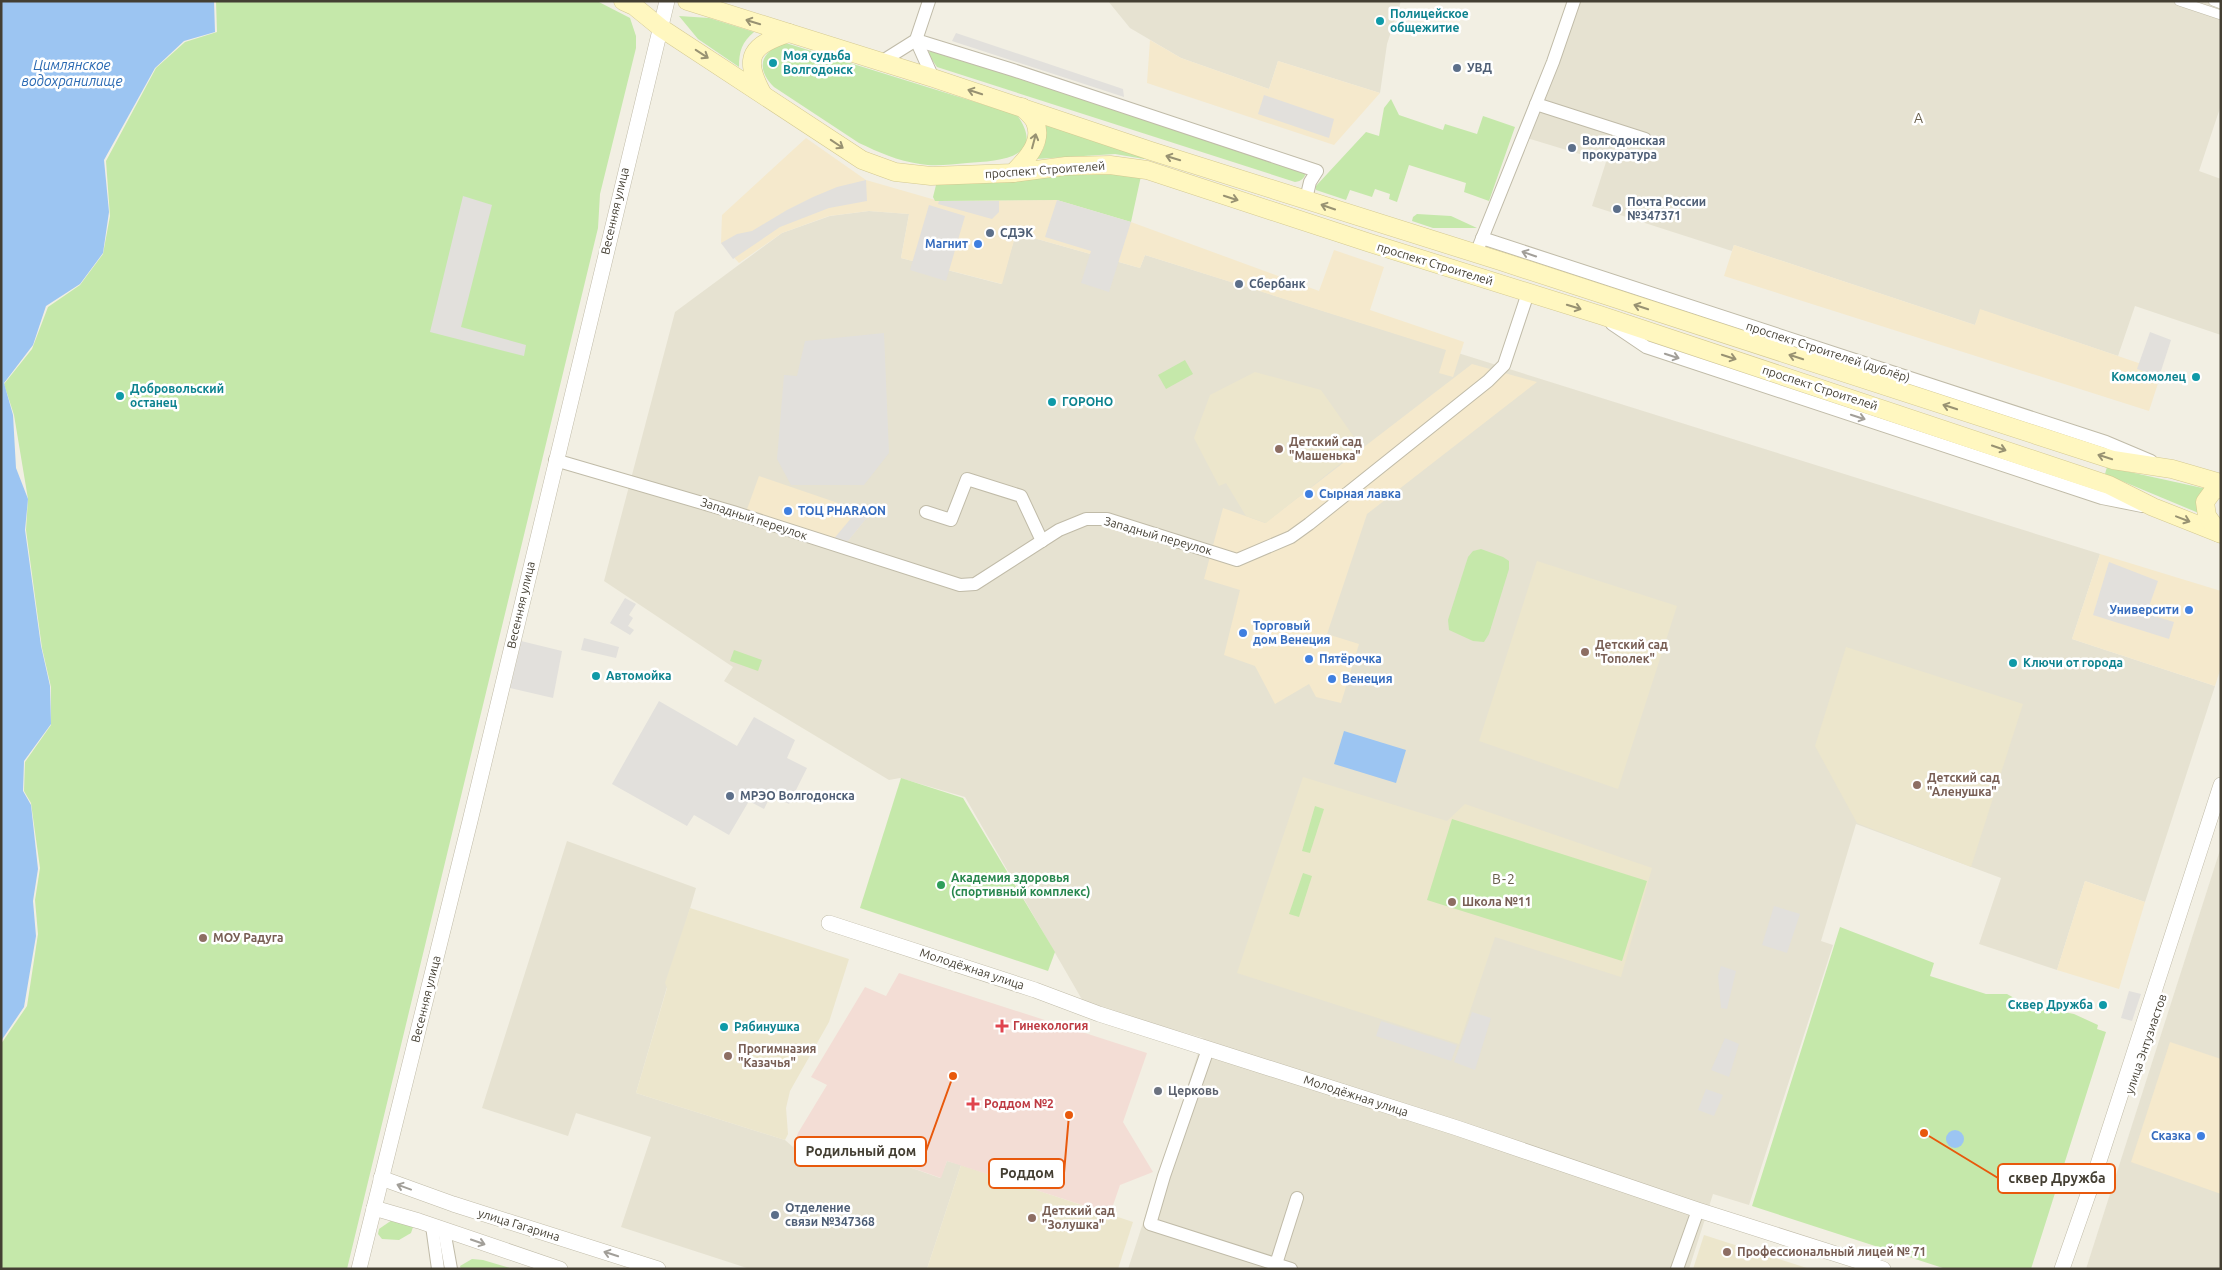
<svg xmlns="http://www.w3.org/2000/svg" width="2222" height="1270" font-family="Ubuntu,sans-serif">
	<style>
		.residential { fill: #e6e2d1 }
		.commercial { fill: #f5e9cc }
		.education { fill: #ece6cc }
		.medical { fill: #f3ddd5 }
		.green { fill: #c5e8aa }
		.parking { fill: #e2e0dc }
		.water { fill: #9cc5f2 }
		.lines { fill: none; stroke-linecap: round; stroke-linejoin: round }
		.pedestrian-casing { stroke: #c0bba8; stroke-width: 10 }
		.minor-casing { stroke: #c0bba8; stroke-width: 14 }
		.tertiary-casing { stroke: #c0bba8; stroke-width: 16 }
		.secondary-casing { stroke: #d4c991; stroke-width: 19 }
		.pedestrian { stroke: #fff; stroke-width: 9 }
		.minor { stroke: #fff; stroke-width: 12 }
		.tertiary { stroke: #fff; stroke-width: 15 }
		.secondary { stroke: #fff7c0; stroke-width: 18 }
		.oneway { stroke: #989272 }
		.oneway2 { stroke: #a29f99 }
		.culture-dot { fill: #0f9aa8; stroke: #fff; stroke-width: 2 }
		.service-dot { fill: #5c6f8a; stroke: #fff; stroke-width: 2 }
		.shop-dot { fill: #3f7fe0; stroke: #fff; stroke-width: 2 }
		.education-dot { fill: #8d6e63; stroke: #fff; stroke-width: 2 }
		.leisure-dot { fill: #2e9e5b; stroke: #fff; stroke-width: 2 }
		.health-dot { fill: #e0444e; stroke: #fff; stroke-width: 2 }
		.worship-dot { fill: #6b7280; stroke: #fff; stroke-width: 2 }
		.labels { text-anchor: middle; stroke-width: 5; stroke-linejoin: round; paint-order: stroke }
		.culture-label { font-size: 12px; font-weight: bold; fill: #0d838f; stroke: #fff; text-anchor: start }
		.service-label { font-size: 12px; font-weight: bold; fill: #4e5e75; stroke: #fff; text-anchor: start }
		.street-label { font-size: 12px; fill: #443f33; stroke: #fff }
		.shop-label { font-size: 12px; font-weight: bold; fill: #366cbe; stroke: #fff; text-anchor: start }
		.education-label { font-size: 12px; font-weight: bold; fill: #785e54; stroke: #fff; text-anchor: start }
		.leisure-label { font-size: 12px; font-weight: bold; fill: #27864d; stroke: #fff; text-anchor: start }
		.health-label { font-size: 12px; font-weight: bold; fill: #be3a42; stroke: #fff; text-anchor: start }
		.worship-label { font-size: 12px; font-weight: bold; fill: #5b616d; stroke: #fff; text-anchor: start }
		.water-label { font-size: 14px; font-style: italic; fill: #2a69b2; stroke: #fff }
		.neighbourhood-label { font-size: 14px; letter-spacing: 1px; fill: #675e4a; stroke: #fff }
		.leader { fill: none; stroke: #e8590c; stroke-width: 2 }
		.callout-dot { fill: #e8590c; stroke: #fff; stroke-width: 2 }
		.callout { fill: #fff; stroke: #e8590c; stroke-width: 2 }
		.callout-label { font-size: 14px; text-anchor: middle; font-weight: bold; fill: #443f33 }
	</style>
	<rect width="100%" height="100%" fill="#f2efe3"/>
	<g class="residential">
		<polygon points="1108,1 1401,1 1387,44 1380,93 1278,61 1269,89 1181,58 1130,28"/>
		<polygon points="1577,1 2221,1 2221,105 2199,171 2221,179 2221,335 2135,306 2118,356 1981,310 1975,325 1734,245 1732,251 1592,206 1606,162 1527,138"/>
		<polygon points="869,211 909,214 901,258 1001,284 1016,233 1140,268 1145,255 2100,554 2072,639 2215,686 2145,902 2085,881 2057,970 1979,944 2001,878 1856,824 1821,941 1833,945 1749,1205 1713,1194 1689,1269 1128,1269 1203,1038 1084,1003 965,797 900,778 889,780 724,681 733,667 604,581 675,312 782,233 830,216"/>
		<polygon points="567,841 696,888 636,1093 785,1140 793,1147 833,1162 841,1143 940,1178 947,1161 961,1165 927,1269 750,1269 621,1227 651,1137 576,1113 568,1136 482,1108"/>
		<polygon points="2221,847 2221,1269 2086,1269"/>
	</g>
	<g class="commercial">
		<polygon points="1150,40 1181,58 1269,89 1278,61 1380,93 1334,145 1147,83"/>
		<polygon points="806,138 866,180 939,201 1057,200 1131,222 1319,291 1334,250 1384,267 1370,310 1464,342 1453,377 1439,373 1446,350 1145,255 1140,268 1016,233 1002,284 901,258 909,214 869,211 829,216 782,233 739,263 721,243 722,215"/>
		<polygon points="1734,245 1975,325 1980,309 2162,371 2149,411 1724,276"/>
		<polygon points="1472,364 1537,382 1367,514 1327,634 1359,644 1341,703 1316,697 1309,684 1275,704 1255,666 1224,655 1240,590 1204,579 1223,508 1265,523"/>
		<polygon points="759,476 870,514 845,545 746,512"/>
		<polygon points="2100,554 2221,591 2221,667 2215,686 2072,639"/>
		<polygon points="2085,881 2145,902 2119,989 2057,970"/>
		<polygon points="2170,1042 2221,1059 2221,1194 2131,1162"/>
	</g>
	<g class="education">
		<polygon points="1255,372 1321,390 1361,447 1266,523 1246,516 1226,483 1219,486 1194,438 1210,395"/>
		<polygon points="1537,561 1677,606 1618,789 1479,741"/>
		<polygon points="1846,647 2023,704 1971,867 1857,823 1815,746"/>
		<polygon points="1303,777 1447,821 1465,804 1652,868 1621,977 1495,937 1459,1044 1237,973"/>
		<polygon points="690,908 849,959 829,1022 790,1091 786,1108 788,1134 785,1140 636,1093 667,988 665,983"/>
		<polygon points="961,1165 1133,1222 1118,1269 927,1269"/>
		<polygon points="1704,1235 1810,1269 1693,1269"/>
	</g>
	<polygon class="medical" points="899,973 1147,1053 1123,1122 1153,1172 1120,1185 1110,1214 947,1161 941,1178 841,1143 833,1162 793,1147 798,1133 827,1085 811,1077 865,987 886,996"/>
	<g class="green">
		<polygon points="216,1 597,1 630,18 636,36 636,48 600,194 598,228 347,1269 1,1269 1,1044 27,1006 38,934 35,900 40,868 31,803 24,791 25,762 51,725 51,687 42,648 26,530 28,499 14,415 4,384 32,349 48,307 80,285 103,254 110,216 106,161 156,68 185,42 217,32"/>
		<path d="M679,16L709,18L754,32C742,42 739,51 739,67L698,39Z"/>
		<path d="M781,44H789L1017,115C1048,159 997,161 967,163C952,164 936,167 920,164C898,161 878,152 859,143L774,87C757,70 759,54 781,44Z"/>
		<path d="M932,48L1306,173C1304,178 1302,181 1295,182L937,67L928,54Z"/>
		<polygon points="1391,99 1399,115 1443,130 1445,124 1477,134 1483,116 1515,127 1489,201 1464,192 1466,183 1409,165 1397,202 1389,199 1390,194 1375,189 1372,197 1350,190 1346,200 1316,190 1315,187 1366,132 1379,136 1384,108"/>
		<path d="M1043,121L1145,153L1144,159L1115,154L1036,159C1048,147 1046,137 1043,121Z"/>
		<polygon points="1107,170 1141,176 1131,222 1057,200 939,201 935,201 933,197 936,185 939,183"/>
		<polygon points="1417,214 1451,216 1477,228 1433,228 1412,221 1413,217"/>
		<polygon points="1185,360 1193,374 1166,389 1158,375"/>
		<polygon points="2107,467 2207,489 2201,514 2105,474"/>
		<polygon points="1481,549 1503,557 1509,561 1509,569 1489,634 1484,642 1473,641 1449,630 1448,620 1468,557 1473,551"/>
		<polygon points="734,650 762,660 758,671 730,661"/>
		<polygon points="901,778 963,798 1055,952 1048,971 860,908"/>
		<polygon points="1315,806 1324,809 1310,853 1302,851"/>
		<polygon points="1452,819 1647,881 1622,961 1427,900"/>
		<polygon points="1303,873 1312,876 1299,917 1289,914"/>
		<polygon points="1840,927 1934,963 1930,976 1986,994 2007,994 2025,1004 2074,1014 2098,1025 2097,1029 2106,1032 2031,1269 1946,1269 1752,1206"/>
		<polygon points="392,1220 413,1227 411,1233 399,1240 382,1239 378,1234 379,1229"/>
		<polygon points="472,1259 483,1260 513,1269 461,1269 460,1266"/>
	</g>
	<g class="parking">
		<polygon points="956,33 1123,89 1124,97 952,41"/>
		<polygon points="1264,95 1334,119 1329,138 1258,114"/>
		<polygon points="866,180 867,201 829,208 780,227 733,259 721,243 737,234 752,231 787,210 813,197 837,187"/>
		<polygon points="463,196 492,205 461,327 526,345 524,356 430,332"/>
		<polygon points="1057,200 1131,222 1109,292 1081,283 1091,251 1045,237"/>
		<polygon points="939,201 999,201 999,212 992,219 938,204"/>
		<polygon points="929,205 965,216 946,281 910,270"/>
		<polygon points="2150,332 2171,340 2159,377 2137,369"/>
		<polygon points="884,333 889,453 864,485 791,485 777,459 784,375 797,376 805,341"/>
		<polygon points="858,510 870,514 845,545 832,541"/>
		<polygon points="2109,562 2158,581 2147,612 2139,610 2137,614 2150,619 2151,615 2174,622 2169,639 2093,615"/>
		<polygon points="625,598 636,604 629,615 633,618 628,626 634,630 630,635 610,623"/>
		<polygon points="584,638 619,647 616,658 581,650"/>
		<polygon points="521,641 562,651 553,698 510,688"/>
		<polygon points="659,701 737,746 754,717 795,740 787,758 807,768 789,804 771,795 764,809 749,801 729,835 694,815 687,826 612,784"/>
		<polygon points="1774,906 1800,914 1787,953 1762,945"/>
		<polygon points="1721,966 1736,971 1727,1009 1721,1008 1718,976"/>
		<polygon points="2129,991 2141,994 2132,1021 2121,1018"/>
		<polygon points="1472,1012 1491,1018 1475,1070 1454,1062"/>
		<polygon points="1381,1021 1457,1045 1451,1061 1376,1036"/>
		<polygon points="1725,1038 1739,1044 1729,1077 1711,1070"/>
		<polygon points="1706,1089 1723,1095 1714,1116 1698,1110"/>
	</g>
	<g class="water">
		<polygon points="1,1 214,1 215,32 184,41 155,68 104,160 109,212 103,253 80,284 46,306 33,345 4,383 13,415 16,468 28,499 25,530 41,646 50,686 51,724 24,761 23,791 31,805 38,869 33,901 36,936 24,1007 1,1041"/>
		<polygon points="1344,731 1406,750 1396,783 1334,764"/>
		<circle cx="1955" cy="1139" r="9"/>
	</g>
	<g class="lines">
		<defs>
			<g id="pedestrian">
				<polyline points="2179,1 2221,15"/>
				<polyline points="2213,1 2221,4"/>
			</g>
			<g id="minor">
				<polyline points="916,40 1013,70 1317,171 1310,182 1306,199"/>
				<polyline points="916,40 933,78"/>
				<polyline points="881,62 916,40 929,1"/>
				<polyline points="1536,104 1645,139"/>
				<polyline points="1482,238 2106,442 2151,461"/>
				<polyline points="1479,246 1553,62 1574,1"/>
				<polyline points="1612,324 1646,347 2102,498 2142,506"/>
				<polyline points="555,460 733,512 960,585 975,584 1059,530 1086,519 1107,519 1237,560 1291,537 1309,524 1488,381 1504,365 1528,293"/>
				<polyline points="926,512 951,520 967,479 1021,496 1042,541"/>
				<polyline points="1208,1049 1164,1176 1150,1224 1291,1269"/>
				<polyline points="432,1226 438,1269"/>
				<polyline points="444,1230 451,1269"/>
				<polyline points="1276,1264 1297,1198"/>
				<polyline points="1677,1269 1698,1210"/>
			</g>
			<g id="tertiary">
				<polyline points="829,923 1035,990 1099,1014 1457,1128 1698,1210 1883,1269"/>
				<polyline points="381,1178 453,1204 658,1269"/>
				<polyline points="374,1208 419,1221 560,1269"/>
				<polyline points="359,1269 470,821 667,1"/>
				<polyline points="2062,1269 2091,1186 2221,785"/>
			</g>
			<g id="secondary">
				<polyline points="623,1 634,6 661,28 862,160 895,172 931,176 1013,173 1066,166 1110,165 1147,170 1370,243 1600,315 2109,485 2153,507 2221,534"/>
				<polyline points="687,1 933,78 1151,151 1500,261 2113,460 2172,469 2221,483"/>
				<path d="M762,93C742,56 752,45 789,33"/>
				<path d="M1013,173C1025,161 1044,142 1035,122C1033,117 1026,111 1022,107"/>
				<polyline points="2219,533 2207,516 2205,502 2213,491 2221,488"/>
			</g>
		</defs>
		<use href="#pedestrian" class="pedestrian-casing"/>
		<use href="#minor" class="minor-casing"/>
		<use href="#tertiary" class="tertiary-casing"/>
		<use href="#secondary" class="secondary-casing"/>
		<use href="#pedestrian" class="pedestrian"/>
		<use href="#minor" class="minor"/>
		<use href="#tertiary" class="tertiary"/>
		<use href="#secondary" class="secondary"/>
	</g>
	<defs><path id="oneway-shaft" d="M-6 0H5M1.5-3L5.5 0L1.5 3" fill="none" stroke-width="1.6" stroke-linecap="round" stroke-linejoin="round" transform="scale(1.25)"/></defs>
	<g class="oneway">
		<use href="#oneway-shaft" transform="translate(753 22) rotate(-163)"/>
		<use href="#oneway-shaft" transform="translate(702 54) rotate(33)"/>
		<use href="#oneway-shaft" transform="translate(975 92) rotate(-162)"/>
		<use href="#oneway-shaft" transform="translate(1034 141) rotate(-75)"/>
		<use href="#oneway-shaft" transform="translate(837 144) rotate(34)"/>
		<use href="#oneway-shaft" transform="translate(1173 158) rotate(-163)"/>
		<use href="#oneway-shaft" transform="translate(1231 198) rotate(18)"/>
		<use href="#oneway-shaft" transform="translate(1328 207) rotate(-161)"/>
		<use href="#oneway-shaft" transform="translate(1574 307) rotate(17)"/>
		<use href="#oneway-shaft" transform="translate(1641 307) rotate(-162)"/>
		<use href="#oneway-shaft" transform="translate(1729 357) rotate(18)"/>
		<use href="#oneway-shaft" transform="translate(1796 357) rotate(-162)"/>
		<use href="#oneway-shaft" transform="translate(1950 407) rotate(-162)"/>
		<use href="#oneway-shaft" transform="translate(1999 448) rotate(19)"/>
		<use href="#oneway-shaft" transform="translate(2105 457) rotate(-162)"/>
		<use href="#oneway-shaft" transform="translate(2183 519) rotate(21)"/>
	</g>
	<g class="oneway2">
		<use href="#oneway-shaft" transform="translate(1529 254) rotate(-161)"/>
		<use href="#oneway-shaft" transform="translate(1672 356) rotate(18)"/>
		<use href="#oneway-shaft" transform="translate(1858 417) rotate(18)"/>
		<use href="#oneway-shaft" transform="translate(404 1187) rotate(-160)"/>
		<use href="#oneway-shaft" transform="translate(478 1242) rotate(19)"/>
		<use href="#oneway-shaft" transform="translate(611 1254) rotate(-162)"/>
	</g>
	<g class="culture-dot">
		<circle cx="1380" cy="21" r="5"/>
		<circle cx="773" cy="63" r="5"/>
		<circle cx="2196" cy="377" r="5"/>
		<circle cx="120" cy="396" r="5"/>
		<circle cx="1052" cy="402" r="5"/>
		<circle cx="2013" cy="663" r="5"/>
		<circle cx="596" cy="676" r="5"/>
		<circle cx="2103" cy="1005" r="5"/>
		<circle cx="724" cy="1027" r="5"/>
	</g>
	<g class="service-dot">
		<circle cx="1457" cy="68" r="5"/>
		<circle cx="1572" cy="148" r="5"/>
		<circle cx="1617" cy="209" r="5"/>
		<circle cx="990" cy="233" r="5"/>
		<circle cx="1239" cy="284" r="5"/>
		<circle cx="730" cy="796" r="5"/>
		<circle cx="775" cy="1215" r="5"/>
	</g>
	<g class="shop-dot">
		<circle cx="978" cy="244" r="5"/>
		<circle cx="1309" cy="494" r="5"/>
		<circle cx="788" cy="511" r="5"/>
		<circle cx="2189" cy="610" r="5"/>
		<circle cx="1243" cy="633" r="5"/>
		<circle cx="1309" cy="659" r="5"/>
		<circle cx="1332" cy="679" r="5"/>
		<circle cx="2201" cy="1136" r="5"/>
	</g>
	<g class="education-dot">
		<circle cx="1279" cy="449" r="5"/>
		<circle cx="1585" cy="652" r="5"/>
		<circle cx="1917" cy="785" r="5"/>
		<circle cx="1452" cy="902" r="5"/>
		<circle cx="203" cy="938" r="5"/>
		<circle cx="728" cy="1056" r="5"/>
		<circle cx="1032" cy="1218" r="5"/>
		<circle cx="1727" cy="1252" r="5"/>
	</g>
	<circle class="leisure-dot" cx="941" cy="885" r="5"/>
	<g class="health-dot">
		<path d="M999.5 1018.5h5v5h5v5h-5v5h-5v-5h-5v-5h5z"/>
		<path d="M970.5 1096.5h5v5h5v5h-5v5h-5v-5h-5v-5h5z"/>
	</g>
	<circle class="worship-dot" cx="1158" cy="1091" r="5"/>
	<g class="labels">
		<g class="culture-label">
			<text x="1390" y="18">Полицейское<tspan x="1390" dy="14">общежитие</tspan></text>
			<text x="783" y="60">Моя судьба<tspan x="783" dy="14">Волгодонск</tspan></text>
			<text x="2186" y="381" text-anchor="end">Комсомолец</text>
			<text x="130" y="393">Добровольский<tspan x="130" dy="14">останец</tspan></text>
			<text x="1062" y="406">ГОРОНО</text>
			<text x="2023" y="667">Ключи от города</text>
			<text x="606" y="680">Автомойка</text>
			<text x="2093" y="1009" text-anchor="end">Сквер Дружба</text>
			<text x="734" y="1031">Рябинушка</text>
		</g>
		<g class="service-label">
			<text x="1467" y="72">УВД</text>
			<text x="1582" y="145">Волгодонская<tspan x="1582" dy="14">прокуратура</tspan></text>
			<text x="1627" y="206">Почта России<tspan x="1627" dy="14">№347371</tspan></text>
			<text x="1000" y="237">СДЭК</text>
			<text x="1249" y="288">Сбербанк</text>
			<text x="740" y="800">МРЭО Волгодонска</text>
			<text x="785" y="1212">Отделение<tspan x="785" dy="14">связи №347368</tspan></text>
		</g>
		<g class="street-label">
			<text transform="translate(1045 170) rotate(-4)" y="4">проспект Строителей</text>
			<text transform="translate(615 211) rotate(-77)" y="4">Весенняя улица</text>
			<text transform="translate(1435 264) rotate(17)" y="4">проспект Строителей</text>
			<text transform="translate(1828 352) rotate(18)" y="4">проспект Строителей (дублёр)</text>
			<text transform="translate(1820 388) rotate(18)" y="4">проспект Строителей</text>
			<text transform="translate(754 519) rotate(18)" y="4">Западный переулок</text>
			<text transform="translate(1158 536) rotate(16)" y="4">Западный переулок</text>
			<text transform="translate(521 605) rotate(-77)" y="4">Весенняя улица</text>
			<text transform="translate(972 969) rotate(18)" y="4">Молодёжная улица</text>
			<text transform="translate(426 999) rotate(-76)" y="4">Весенняя улица</text>
			<text transform="translate(2146 1044) rotate(-71)" y="4">улица Энтузиастов</text>
			<text transform="translate(1356 1096) rotate(18)" y="4">Молодёжная улица</text>
			<text transform="translate(519 1225) rotate(17)" y="4">улица Гагарина</text>
		</g>
		<g class="shop-label">
			<text x="968" y="248" text-anchor="end">Магнит</text>
			<text x="1319" y="498">Сырная лавка</text>
			<text x="798" y="515">ТОЦ PHARAON</text>
			<text x="2179" y="614" text-anchor="end">Университи</text>
			<text x="1253" y="630">Торговый<tspan x="1253" dy="14">дом Венеция</tspan></text>
			<text x="1319" y="663">Пятёрочка</text>
			<text x="1342" y="683">Венеция</text>
			<text x="2191" y="1140" text-anchor="end">Сказка</text>
		</g>
		<g class="education-label">
			<text x="1289" y="446">Детский сад<tspan x="1289" dy="14">"Машенька"</tspan></text>
			<text x="1595" y="649">Детский сад<tspan x="1595" dy="14">"Тополек"</tspan></text>
			<text x="1927" y="782">Детский сад<tspan x="1927" dy="14">"Аленушка"</tspan></text>
			<text x="1462" y="906">Школа №11</text>
			<text x="213" y="942">МОУ Радуга</text>
			<text x="738" y="1053">Прогимназия<tspan x="738" dy="14">"Казачья"</tspan></text>
			<text x="1042" y="1215">Детский сад<tspan x="1042" dy="14">"Золушка"</tspan></text>
			<text x="1737" y="1256">Профессиональный лицей № 71</text>
		</g>
		<g class="leisure-label">
			<text x="951" y="882">Академия здоровья<tspan x="951" dy="14">(спортивный комплекс)</tspan></text>
		</g>
		<g class="health-label">
			<text x="1013" y="1030">Гинекология</text>
			<text x="984" y="1108">Роддом №2</text>
		</g>
		<g class="worship-label">
			<text x="1168" y="1095">Церковь</text>
		</g>
		<g class="water-label">
			<text x="72" y="70">Цимлянское<tspan x="72" dy="16">водохранилище</tspan></text>
		</g>
		<g class="neighbourhood-label">
			<text x="1919" y="123">А</text>
			<text x="1504" y="884">В-2</text>
		</g>
	</g>
	<path class="leader" d="M953 1076L926 1151M1069 1115L1064 1173M1924 1133L1998 1178"/>
	<g class="callout-dot">
		<circle cx="953" cy="1076" r="5"/>
		<circle cx="1069" cy="1115" r="5"/>
		<circle cx="1924" cy="1133" r="5"/>
	</g>
	<g class="callout">
		<rect x="795" y="1137" width="131" height="29" rx="5"/>
		<rect x="989" y="1159" width="75" height="29" rx="5"/>
		<rect x="1998" y="1164" width="117" height="29" rx="5"/>
	</g>
	<g class="callout-label">
		<text x="861" y="1156">Родильный дом</text>
		<text x="1027" y="1178">Роддом</text>
		<text x="2057" y="1183">сквер Дружба</text>
	</g>
	<rect width="2222" height="1270" fill="none" stroke="#443f33" stroke-width="5"/>
</svg>
